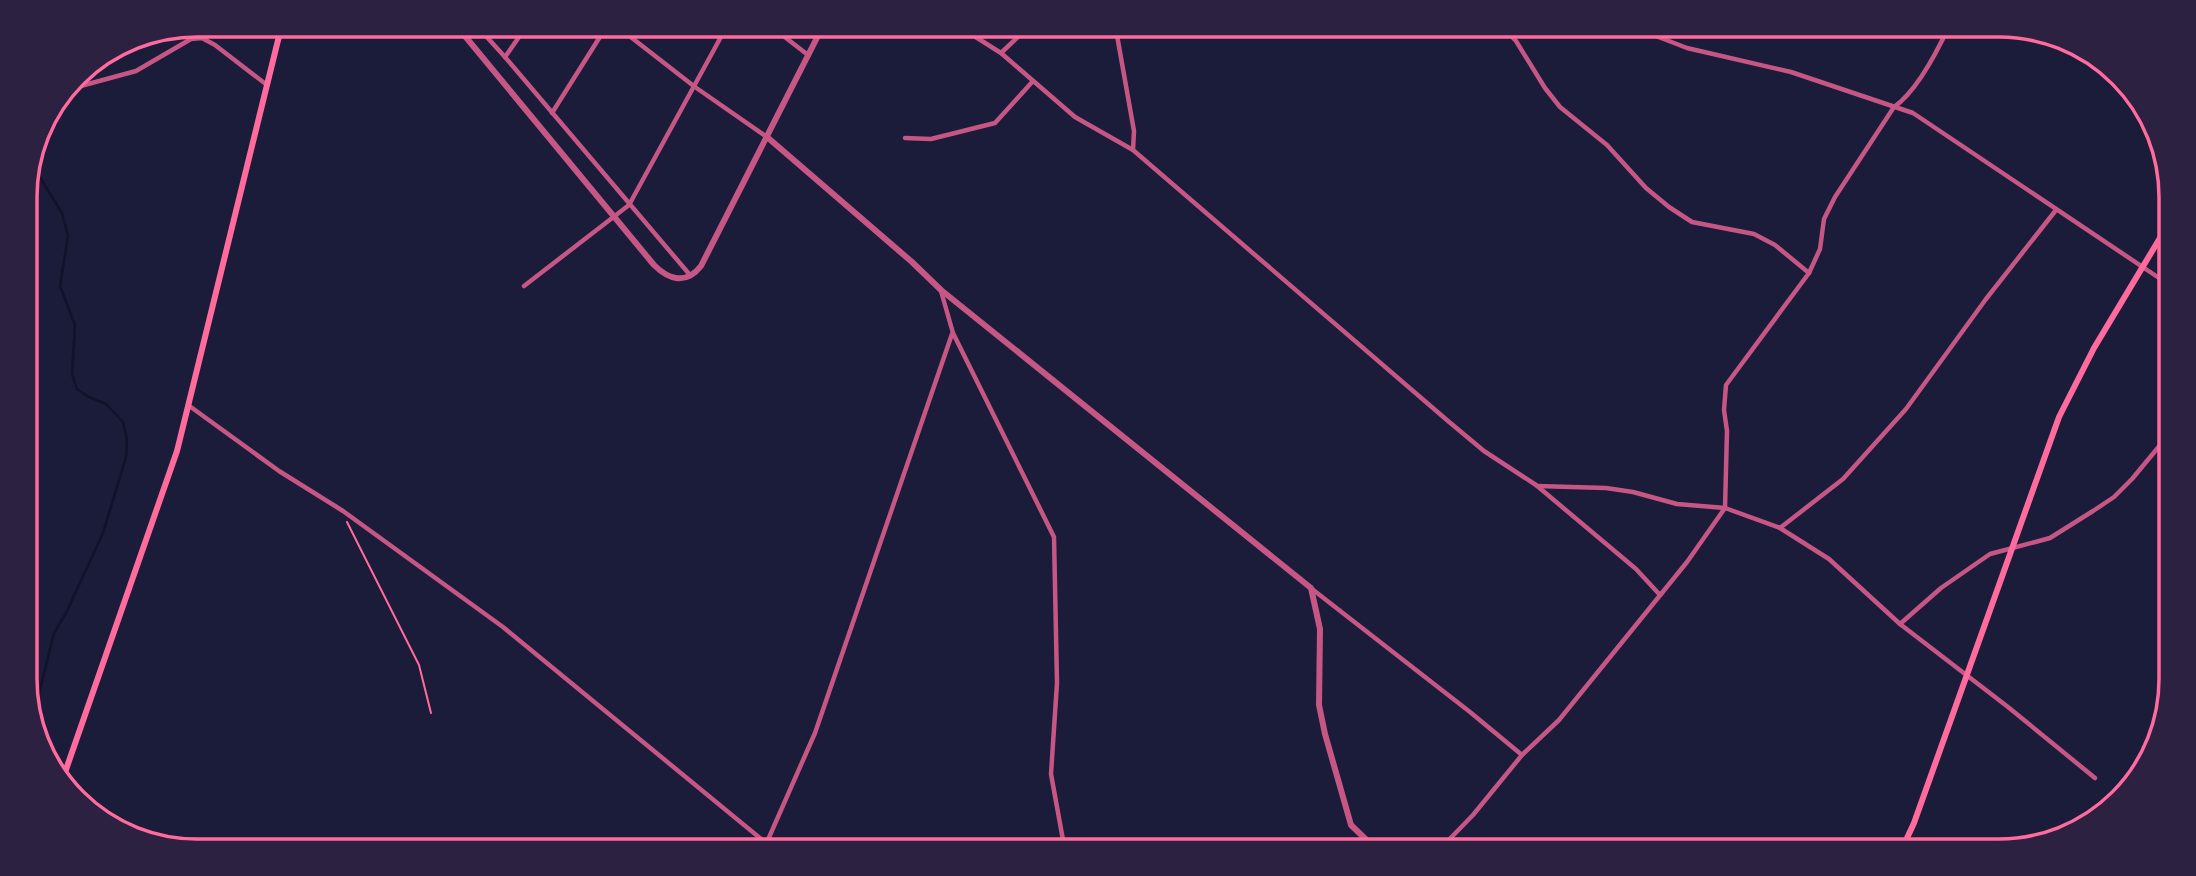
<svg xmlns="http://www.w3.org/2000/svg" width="2196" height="876" font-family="Lato,sans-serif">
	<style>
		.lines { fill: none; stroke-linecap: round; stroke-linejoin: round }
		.stream { stroke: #12122b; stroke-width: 2.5 }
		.path { stroke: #ff6b9d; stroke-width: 2 }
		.minor { stroke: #c65784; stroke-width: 4.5 }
		.tertiary { stroke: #c65784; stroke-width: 6 }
		.secondary { stroke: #ff6b9d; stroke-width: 6 }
		.rim { fill: none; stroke: #ff6b9d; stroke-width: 3.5 }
	</style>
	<rect width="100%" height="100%" fill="#1b1b3a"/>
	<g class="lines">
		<polyline class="stream" points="31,163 62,213 68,236 60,286 75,325 72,374 77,389 87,396 106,404 123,422 127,439 126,457 103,533 66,613 54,633 32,722"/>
		<polyline class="path" points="347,522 419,665 431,713"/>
		<g class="minor">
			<polyline points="475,24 505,57 690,275"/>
			<polyline points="614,24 695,87 767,137"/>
			<polyline points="768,24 808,55"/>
			<polyline points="955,24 1001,53 1075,117 1133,150 1448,421 1484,451 1536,485 1636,569 1660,595"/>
			<polyline points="1115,24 1134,131 1133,150"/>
			<polyline points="1500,24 1516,41 1545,88 1560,107 1607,145 1646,188 1669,207 1692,222 1754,234 1775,245 1809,273"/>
			<polyline points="1625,24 1687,48 1791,72 1913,113 2168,284"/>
			<polyline points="1001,53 1021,34 1055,24"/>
			<polyline points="505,57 528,24"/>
			<polyline points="66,90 136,71 191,39 202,38 215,45 267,85"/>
			<polyline points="552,113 608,24"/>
			<polyline points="905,138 931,139 995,123 1033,81"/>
			<polyline points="524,286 629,205 728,24"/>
			<polyline points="941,291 953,333 1054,537 1057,683 1051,774 1065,851"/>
			<polyline points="188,405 279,471 343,511 503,627 766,843"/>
			<polyline points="1537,486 1606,488 1633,492 1677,504 1725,508 1780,528 1843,479 1906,409 1986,299 2056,210"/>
			<polyline points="1780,528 1829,559 1900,624"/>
			<polyline points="1312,589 1470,712 1522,755"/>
			<polyline points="2095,778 2008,707 1900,624 1941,588 1990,554 2050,538 2093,511 2114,497 2132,479 2166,438"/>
			<polyline points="763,851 815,733 952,334"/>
			<path d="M1438,851L1473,815L1522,755L1559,720L1687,562L1725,508L1727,431L1724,410L1726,385L1809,273L1820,249L1824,219L1835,197L1894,107C1917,91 1938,50 1950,24"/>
		</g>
		<g class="tertiary">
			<path d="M455,24L654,265C669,280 686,285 701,266L824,24"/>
			<polyline points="767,137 912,262 941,290 1311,588 1320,629 1319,705 1325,734 1351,825 1378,851"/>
		</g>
		<g class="secondary">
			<polyline points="62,781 177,451 282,24"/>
			<polyline points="1901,851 1914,823 2059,417 2094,348 2169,223"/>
		</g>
	</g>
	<path d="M0 0H2196V876H0ZM197 37H1999A160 160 0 0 1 2159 197V679A160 160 0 0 1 1999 839H197A160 160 0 0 1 37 679V197A160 160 0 0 1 197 37Z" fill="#2d2142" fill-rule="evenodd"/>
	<path class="rim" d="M197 37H1999A160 160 0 0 1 2159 197V679A160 160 0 0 1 1999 839H197A160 160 0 0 1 37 679V197A160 160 0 0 1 197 37Z"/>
</svg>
